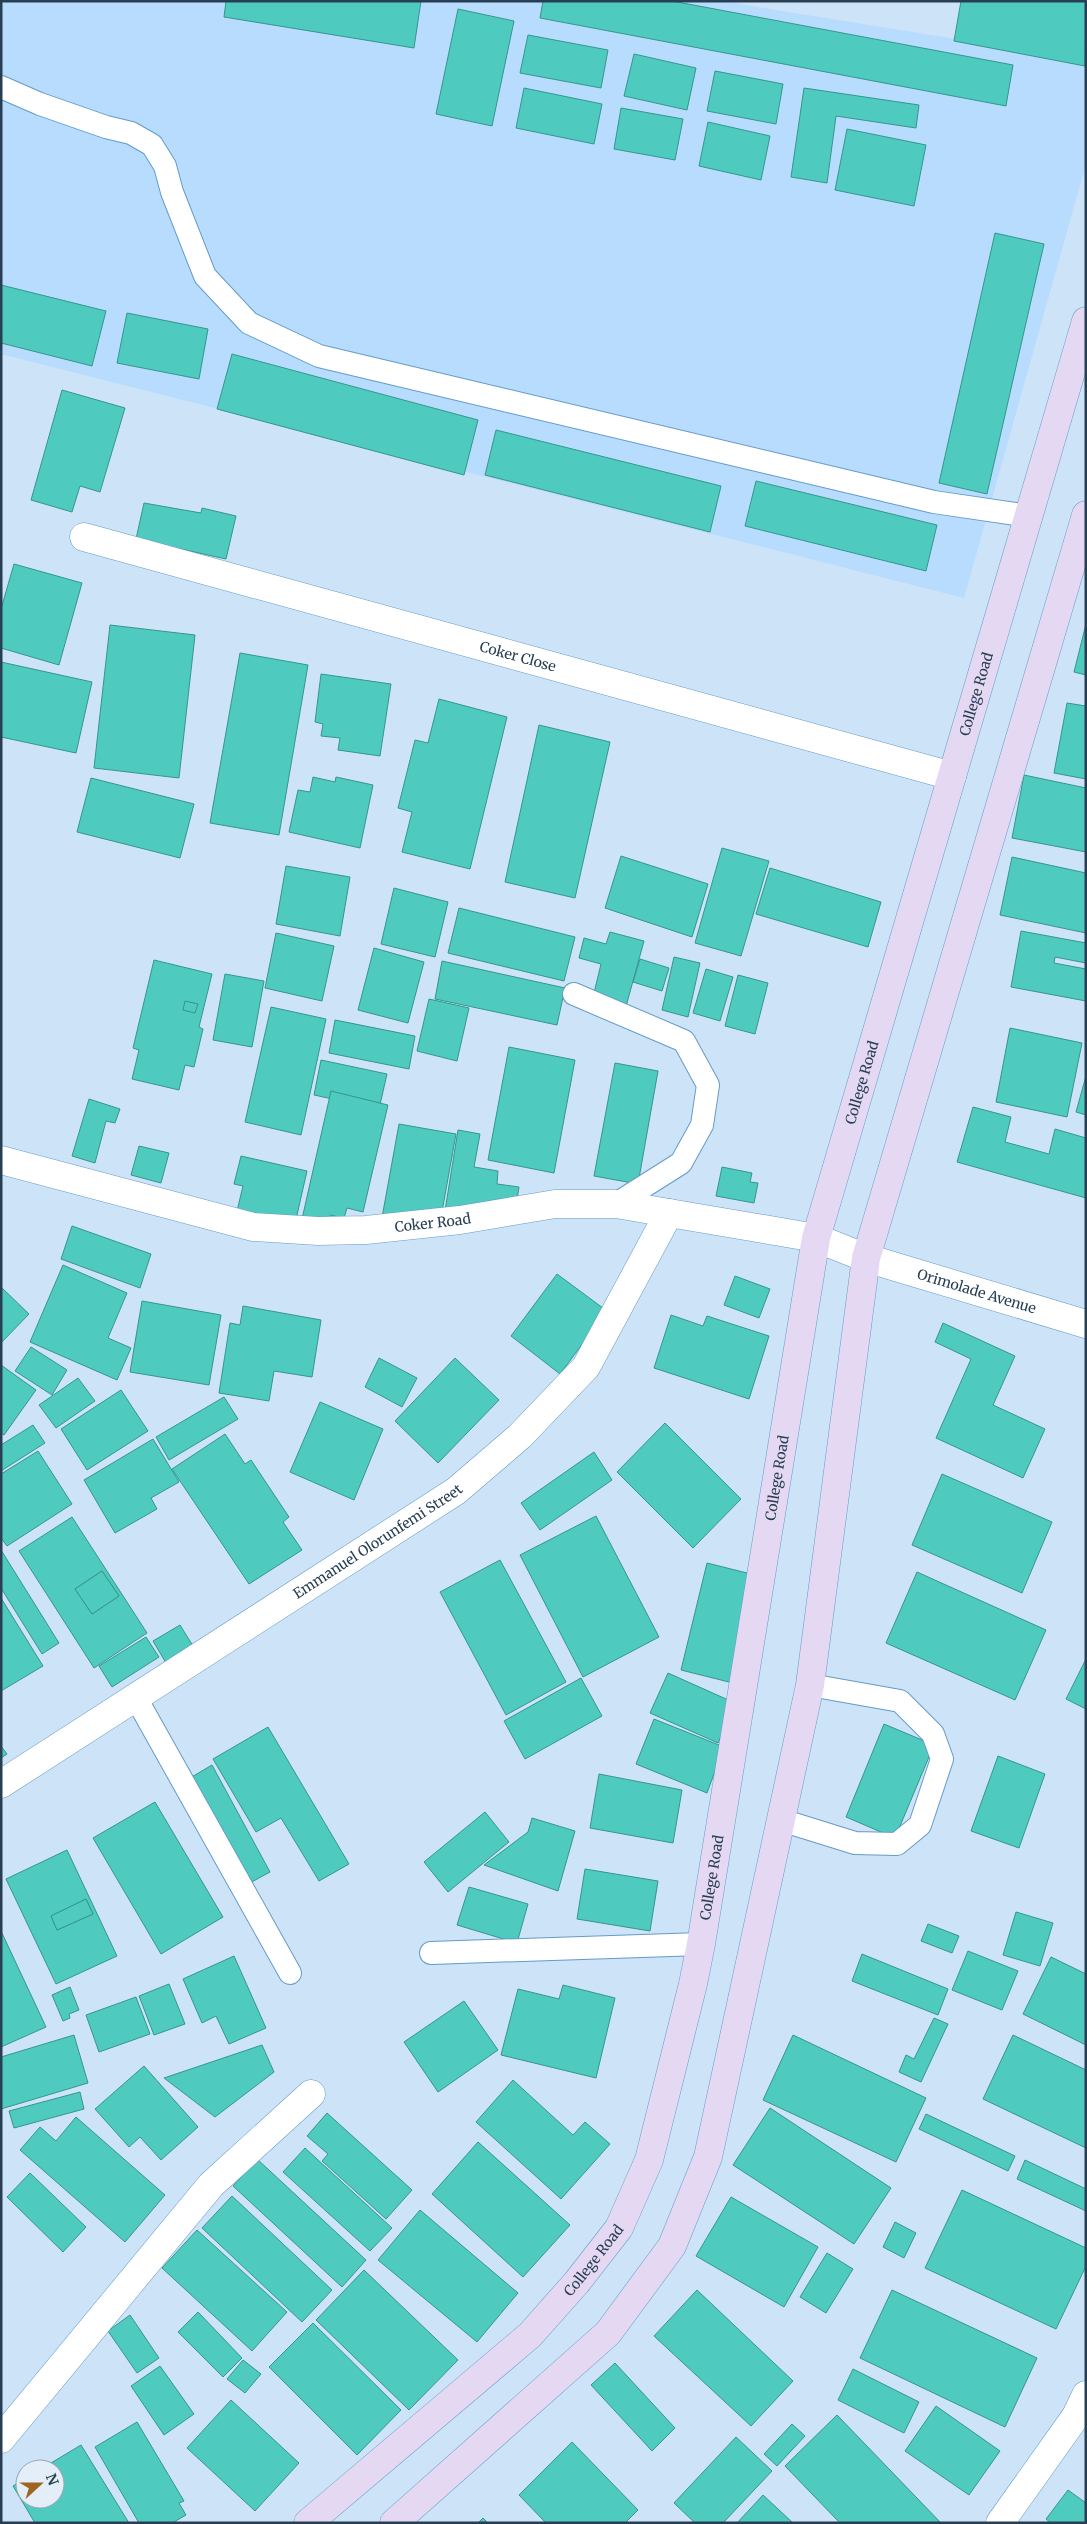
<svg xmlns="http://www.w3.org/2000/svg" width="1087" height="2524" font-family="Merriweather,serif">
	<style>
		.built { fill: #b7dcfd }
		.building { fill: #4ecbbe; stroke: #35968c; fill-rule: evenodd }
		.lines { fill: none; stroke-linecap: round; stroke-linejoin: round }
		.service-casing { stroke: #649bc9; stroke-width: 24 }
		.minor-casing { stroke: #649bc9; stroke-width: 29 }
		.secondary-casing { stroke: #649bc9; stroke-width: 29 }
		.service { stroke: #fff; stroke-width: 22 }
		.minor { stroke: #fff; stroke-width: 28 }
		.secondary { stroke: #e5d8f2; stroke-width: 28 }
		.labels { text-anchor: middle; stroke-width: 4; stroke-linejoin: round; paint-order: stroke }
		.street-label { font-size: 14px; fill: #283f53; stroke: #e3eef8 }
	</style>
	<rect width="100%" height="100%" fill="#cde3f7"/>
	<polygon class="built" points="1,1 721,1 1086,60 1086,164 964,598 1,354"/>
	<g class="building">
		<polygon points="226,1 421,1 414,48 224,17"/>
		<polygon points="543,1 672,1 1013,65 1006,106 540,18"/>
		<polygon points="961,1 1086,1 1085,66 954,41"/>
		<polygon points="458,9 514,21 492,126 436,114"/>
		<polygon points="528,35 608,50 601,88 520,73"/>
		<polygon points="634,54 696,68 687,110 624,96"/>
		<polygon points="715,71 783,84 776,124 707,111"/>
		<polygon points="524,88 602,104 594,144 516,128"/>
		<polygon points="804,88 919,105 916,128 836,116 827,183 791,177"/>
		<polygon points="621,108 683,119 675,160 614,149"/>
		<polygon points="708,122 770,136 761,180 699,166"/>
		<polygon points="847,129 926,145 914,206 835,190"/>
		<polygon points="995,233 1044,244 987,494 939,483"/>
		<polygon points="1,285 106,311 92,366 1,343"/>
		<polygon points="127,313 208,329 199,379 117,363"/>
		<polygon points="232,354 478,420 464,475 217,409"/>
		<polygon points="62,390 125,408 100,492 80,486 72,512 31,500"/>
		<polygon points="496,430 721,486 710,532 485,475"/>
		<polygon points="756,481 937,525 926,571 745,526"/>
		<polygon points="144,503 201,513 202,508 236,516 226,559 136,539"/>
		<polygon points="14,564 82,583 59,665 1,648 1,609"/>
		<polygon points="1086,624 1086,675 1074,672"/>
		<polygon points="110,625 195,635 179,778 94,768"/>
		<polygon points="240,653 308,665 279,835 210,823"/>
		<polygon points="1,662 92,682 76,753 1,737"/>
		<polygon points="321,674 391,684 380,756 338,750 340,738 321,736 323,724 315,722"/>
		<polygon points="439,699 507,717 470,869 402,852 412,812 398,808 415,740 428,743"/>
		<polygon points="1067,703 1086,706 1086,779 1054,773"/>
		<polygon points="539,725 610,742 575,898 505,882"/>
		<polygon points="1024,775 1086,788 1086,852 1012,838"/>
		<polygon points="313,777 335,782 336,777 373,785 360,848 289,832 298,790 310,792"/>
		<polygon points="91,778 194,804 180,858 77,832"/>
		<polygon points="722,848 769,861 741,956 695,943"/>
		<polygon points="621,856 708,884 692,937 605,908"/>
		<polygon points="1012,857 1086,873 1086,933 1000,915"/>
		<polygon points="286,866 350,877 340,936 276,924"/>
		<polygon points="770,868 881,902 868,947 756,914"/>
		<polygon points="394,888 448,902 435,957 381,944"/>
		<polygon points="459,908 575,937 564,981 448,953"/>
		<polygon points="1021,931 1086,943 1086,963 1055,957 1054,963 1086,969 1086,1001 1011,987"/>
		<polygon points="610,932 644,941 625,1010 592,1001 601,964 579,958 584,938 606,944"/>
		<polygon points="276,933 334,946 322,1001 265,988"/>
		<polygon points="374,948 424,962 408,1023 358,1010"/>
		<polygon points="674,957 700,963 688,1017 662,1010"/>
		<polygon points="640,959 669,968 662,991 633,982"/>
		<polygon points="154,960 212,974 199,1027 203,1029 194,1067 185,1065 179,1090 132,1079 139,1050 133,1048"/>
		<polygon points="442,961 565,988 557,1025 435,999"/>
		<polygon points="706,969 733,977 720,1021 693,1013"/>
		<polygon points="225,974 264,981 252,1047 213,1040"/>
		<polygon points="738,975 768,983 755,1034 725,1026"/>
		<polygon points="429,999 469,1008 457,1061 417,1051"/>
		<polygon points="185,1001 198,1004 195,1013 183,1010"/>
		<polygon points="271,1007 326,1019 301,1135 245,1122"/>
		<polygon points="335,1020 415,1036 409,1069 329,1053"/>
		<polygon points="1010,1028 1082,1043 1067,1117 996,1102"/>
		<polygon points="509,1047 575,1060 554,1173 488,1160"/>
		<polygon points="321,1060 387,1074 379,1109 314,1095"/>
		<polygon points="615,1063 658,1071 638,1184 594,1176"/>
		<polygon points="1086,1076 1086,1115 1076,1112"/>
		<polygon points="331,1091 388,1105 363,1212 347,1208 344,1218 330,1215 327,1225 302,1219"/>
		<polygon points="89,1099 120,1109 115,1123 106,1121 95,1163 72,1156"/>
		<polygon points="973,1107 1011,1117 1005,1142 1049,1154 1055,1129 1086,1138 1086,1198 957,1162"/>
		<polygon points="399,1124 456,1134 438,1234 381,1223"/>
		<polygon points="458,1130 480,1134 474,1167 498,1171 497,1184 519,1187 514,1218 443,1223"/>
		<polygon points="139,1146 169,1153 161,1183 131,1175"/>
		<polygon points="241,1156 307,1171 294,1228 236,1215 243,1186 234,1184"/>
		<polygon points="722,1167 752,1173 750,1182 758,1183 754,1203 716,1196"/>
		<polygon points="72,1226 151,1254 140,1288 61,1259"/>
		<polygon points="63,1265 127,1293 108,1338 131,1348 117,1380 30,1342"/>
		<polygon points="557,1274 607,1311 560,1374 511,1336"/>
		<polygon points="735,1276 770,1289 759,1318 724,1305"/>
		<polygon points="1,1287 29,1314 1,1343"/>
		<polygon points="142,1301 221,1315 209,1385 130,1372"/>
		<polygon points="243,1306 321,1320 312,1377 274,1371 269,1401 219,1393 230,1323 240,1325"/>
		<polygon points="671,1315 703,1326 707,1316 769,1336 749,1399 654,1368"/>
		<polygon points="943,1323 1015,1356 993,1405 1045,1429 1023,1478 936,1438 971,1359 935,1342"/>
		<polygon points="31,1347 67,1370 52,1395 15,1371"/>
		<polygon points="379,1358 417,1378 402,1407 365,1387"/>
		<polygon points="455,1358 499,1400 438,1463 395,1421"/>
		<polygon points="1,1365 36,1390 4,1435 1,1433"/>
		<polygon points="78,1378 95,1401 56,1428 39,1405"/>
		<polygon points="121,1390 148,1431 87,1470 61,1429"/>
		<polygon points="224,1397 238,1419 169,1460 156,1437"/>
		<polygon points="320,1402 383,1429 354,1500 290,1472"/>
		<polygon points="665,1423 741,1499 693,1548 617,1472"/>
		<polygon points="33,1425 45,1443 1,1471 1,1445"/>
		<polygon points="225,1434 245,1464 251,1460 289,1517 283,1522 302,1550 249,1584 172,1469"/>
		<polygon points="153,1439 179,1482 151,1498 157,1509 115,1533 84,1480"/>
		<polygon points="38,1451 72,1504 7,1546 1,1538 1,1474"/>
		<polygon points="594,1452 612,1480 540,1530 521,1503"/>
		<polygon points="942,1474 1052,1522 1022,1593 912,1545"/>
		<polygon points="596,1516 659,1637 583,1677 520,1555"/>
		<path d="M72,1517L147,1633L94,1668L19,1551ZM102,1571L119,1596L92,1614L75,1589Z"/>
		<polygon points="1,1550 59,1643 42,1654 1,1588"/>
		<polygon points="500,1560 566,1682 506,1715 440,1592"/>
		<polygon points="707,1563 763,1577 737,1684 681,1670"/>
		<polygon points="102,1571 119,1596 92,1614 75,1589"/>
		<polygon points="917,1572 1046,1630 1015,1700 886,1643"/>
		<polygon points="1,1598 43,1666 1,1691"/>
		<polygon points="180,1625 193,1646 166,1663 153,1641"/>
		<polygon points="146,1637 159,1657 112,1687 99,1666"/>
		<polygon points="1086,1659 1086,1709 1066,1699"/>
		<polygon points="668,1673 735,1703 718,1743 650,1713"/>
		<polygon points="581,1678 602,1716 525,1759 504,1721"/>
		<polygon points="654,1719 724,1747 707,1793 636,1764"/>
		<polygon points="884,1724 934,1745 895,1838 846,1817"/>
		<polygon points="268,1727 349,1864 319,1881 281,1818 256,1832 213,1759"/>
		<polygon points="1,1746 7,1754 1,1758"/>
		<polygon points="998,1756 1045,1774 1019,1848 971,1831"/>
		<polygon points="212,1765 270,1872 248,1884 190,1778"/>
		<polygon points="599,1774 682,1790 673,1843 590,1828"/>
		<polygon points="155,1802 223,1917 161,1954 93,1838"/>
		<polygon points="485,1812 509,1842 448,1892 424,1862"/>
		<polygon points="532,1818 575,1831 558,1891 484,1865 528,1832"/>
		<path d="M67,1850L117,1956L56,1984L6,1879ZM86,1899L93,1914L57,1930L51,1916Z"/>
		<polygon points="585,1869 658,1881 650,1931 577,1919"/>
		<polygon points="469,1887 528,1904 517,1943 457,1925"/>
		<polygon points="86,1899 93,1914 57,1930 51,1916"/>
		<polygon points="1016,1912 1053,1923 1040,1966 1003,1955"/>
		<polygon points="928,1924 959,1936 952,1953 921,1941"/>
		<polygon points="1,1931 46,2027 1,2047"/>
		<polygon points="968,1951 1018,1971 1002,2010 952,1990"/>
		<polygon points="862,1954 948,1989 938,2015 852,1981"/>
		<polygon points="234,1956 266,2028 229,2044 216,2016 202,2023 183,1979"/>
		<polygon points="1051,1957 1086,1974 1086,2045 1023,2014"/>
		<polygon points="169,1984 185,2024 154,2035 139,1996"/>
		<polygon points="563,1985 615,1998 596,2078 501,2055 518,1989 559,1999"/>
		<polygon points="70,1987 79,2010 69,2014 70,2018 63,2021 52,1995"/>
		<polygon points="136,1997 150,2034 99,2052 86,2015"/>
		<polygon points="464,2001 498,2050 438,2092 404,2042"/>
		<polygon points="934,2018 948,2024 921,2082 899,2072 906,2055 914,2059"/>
		<polygon points="74,2035 88,2083 1,2109 1,2057"/>
		<polygon points="793,2035 926,2098 896,2162 763,2100"/>
		<polygon points="1013,2035 1086,2070 1086,2148 983,2099"/>
		<polygon points="262,2045 274,2072 215,2117 164,2078"/>
		<polygon points="144,2066 198,2127 161,2160 140,2137 129,2147 95,2109"/>
		<polygon points="513,2080 573,2135 585,2122 610,2144 561,2199 476,2122"/>
		<polygon points="80,2092 84,2109 14,2128 9,2111"/>
		<polygon points="770,2108 891,2188 854,2244 733,2165"/>
		<polygon points="327,2113 412,2190 386,2219 322,2161 328,2154 307,2136"/>
		<polygon points="926,2114 1015,2156 1008,2171 919,2129"/>
		<polygon points="76,2117 165,2195 125,2242 20,2150 40,2127 56,2141"/>
		<polygon points="478,2142 570,2225 523,2277 432,2194"/>
		<polygon points="305,2148 392,2228 370,2251 283,2172"/>
		<polygon points="257,2159 366,2260 342,2287 233,2186"/>
		<polygon points="1025,2160 1086,2189 1086,2211 1017,2179"/>
		<polygon points="30,2173 86,2227 63,2252 7,2197"/>
		<polygon points="962,2190 1086,2248 1086,2266 1056,2329 925,2268"/>
		<polygon points="232,2196 332,2290 302,2322 202,2228"/>
		<polygon points="731,2197 818,2247 784,2307 696,2256"/>
		<polygon points="420,2210 518,2293 477,2342 378,2260"/>
		<polygon points="895,2222 916,2233 904,2258 883,2247"/>
		<polygon points="197,2230 287,2312 252,2351 162,2268"/>
		<polygon points="827,2253 853,2269 826,2313 800,2297"/>
		<polygon points="364,2270 458,2360 409,2410 316,2320"/>
		<polygon points="697,2290 793,2381 751,2426 654,2336"/>
		<polygon points="892,2290 1037,2358 1005,2427 860,2358"/>
		<polygon points="198,2312 242,2358 223,2377 178,2332"/>
		<polygon points="130,2315 159,2358 137,2373 108,2331"/>
		<polygon points="313,2323 401,2410 357,2455 269,2367"/>
		<polygon points="243,2360 261,2374 245,2393 227,2379"/>
		<polygon points="615,2363 675,2428 652,2451 591,2385"/>
		<polygon points="160,2366 194,2414 164,2435 131,2386"/>
		<polygon points="853,2369 919,2402 904,2433 838,2400"/>
		<polygon points="231,2400 299,2463 255,2511 187,2448"/>
		<polygon points="936,2406 1000,2451 969,2495 905,2451"/>
		<polygon points="837,2415 941,2523 840,2523 785,2466"/>
		<polygon points="137,2422 184,2501 179,2503 186,2515 172,2523 139,2523 95,2447"/>
		<polygon points="792,2424 805,2436 777,2466 764,2454"/>
		<polygon points="736,2437 772,2471 723,2523 695,2523 674,2503"/>
		<polygon points="572,2442 638,2510 625,2523 546,2523 519,2495"/>
		<polygon points="81,2445 129,2523 35,2523 13,2486 25,2479 25,2499 55,2499 55,2469 41,2469"/>
		<polygon points="1068,2490 1086,2503 1086,2523 1051,2523 1046,2519"/>
		<polygon points="763,2495 793,2523 737,2523"/>
		<polygon points="483,2518 488,2523 478,2523"/>
	</g>
	<g class="lines">
		<defs>
			<g id="service">
				<polyline points="1,87 40,104 106,127 131,133 152,145 165,166 172,192 205,276 249,323 319,356 934,502 1029,516"/>
				<polyline points="574,994 684,1041 708,1085 702,1125 681,1163 616,1204"/>
				<polyline points="136,1698 290,1973"/>
				<polyline points="781,1820 855,1843 897,1844 920,1825 942,1759 933,1734 900,1701 810,1685"/>
				<polyline points="431,1953 701,1944"/>
			</g>
			<g id="minor">
				<path id="s1" d="M84,537L952,776"/>
				<path id="s2" d="M1,1160L253,1227L318,1231L366,1230L460,1220L555,1204H616L816,1238L866,1258L1086,1324"/>
				<path id="s3" d="M1,1784L456,1491L520,1436L586,1367L669,1213"/>
				<polyline points="1,2439 211,2185 311,2094"/>
				<polyline points="1000,2523 1076,2416 1086,2395"/>
			</g>
			<g id="secondary">
				<path id="s4" d="M308,2523L530,2335L577,2282L619,2228L649,2160L693,1984L701,1944L816,1238L1086,321"/>
				<polyline points="394,2523 608,2333 672,2246 708,2157 810,1685 866,1258 1086,515"/>
			</g>
		</defs>
		<use href="#service" class="service-casing"/>
		<use href="#minor" class="minor-casing"/>
		<use href="#secondary" class="secondary-casing"/>
		<use href="#service" class="service"/>
		<use href="#minor" class="minor"/>
		<use href="#secondary" class="secondary"/>
	</g>
	<g class="labels">
		<g class="street-label">
			<text dy="5" stroke="none"><textPath href="#s1" startOffset="450">Coker Close</textPath></text>
			<text dy="5" stroke="none"><textPath href="#s4" startOffset="2009">College Road</textPath></text>
			<text dy="5" stroke="none"><textPath href="#s4" startOffset="1604">College Road</textPath></text>
			<text dy="5" stroke="none"><textPath href="#s2" startOffset="441">Coker Road</textPath></text>
			<text dy="5" stroke="none"><textPath href="#s2" startOffset="998">Orimolade Avenue</textPath></text>
			<text dy="5" stroke="none"><textPath href="#s4" startOffset="1199">College Road</textPath></text>
			<text dy="5" stroke="none"><textPath href="#s3" startOffset="448">Emmanuel Olorunfemi Street</textPath></text>
			<text dy="5" stroke="none"><textPath href="#s4" startOffset="794">College Road</textPath></text>
			<text dy="5" stroke="none"><textPath href="#s4" startOffset="389">College Road</textPath></text>
		</g>
	</g>
	<rect width="1087" height="2524" fill="none" stroke="#283f53" stroke-width="5"/>
	<g transform="translate(40 2484) rotate(69)"><circle r="24" fill="#e3eef8" stroke="#98a8b6"/>
	<path d="M0-4L9 19L0 12L-9 19Z" fill="#9e6522"/>
	<text y="-8" font-size="14" font-weight="bold" text-anchor="middle" fill="#283f53">N</text>
	</g>
</svg>
